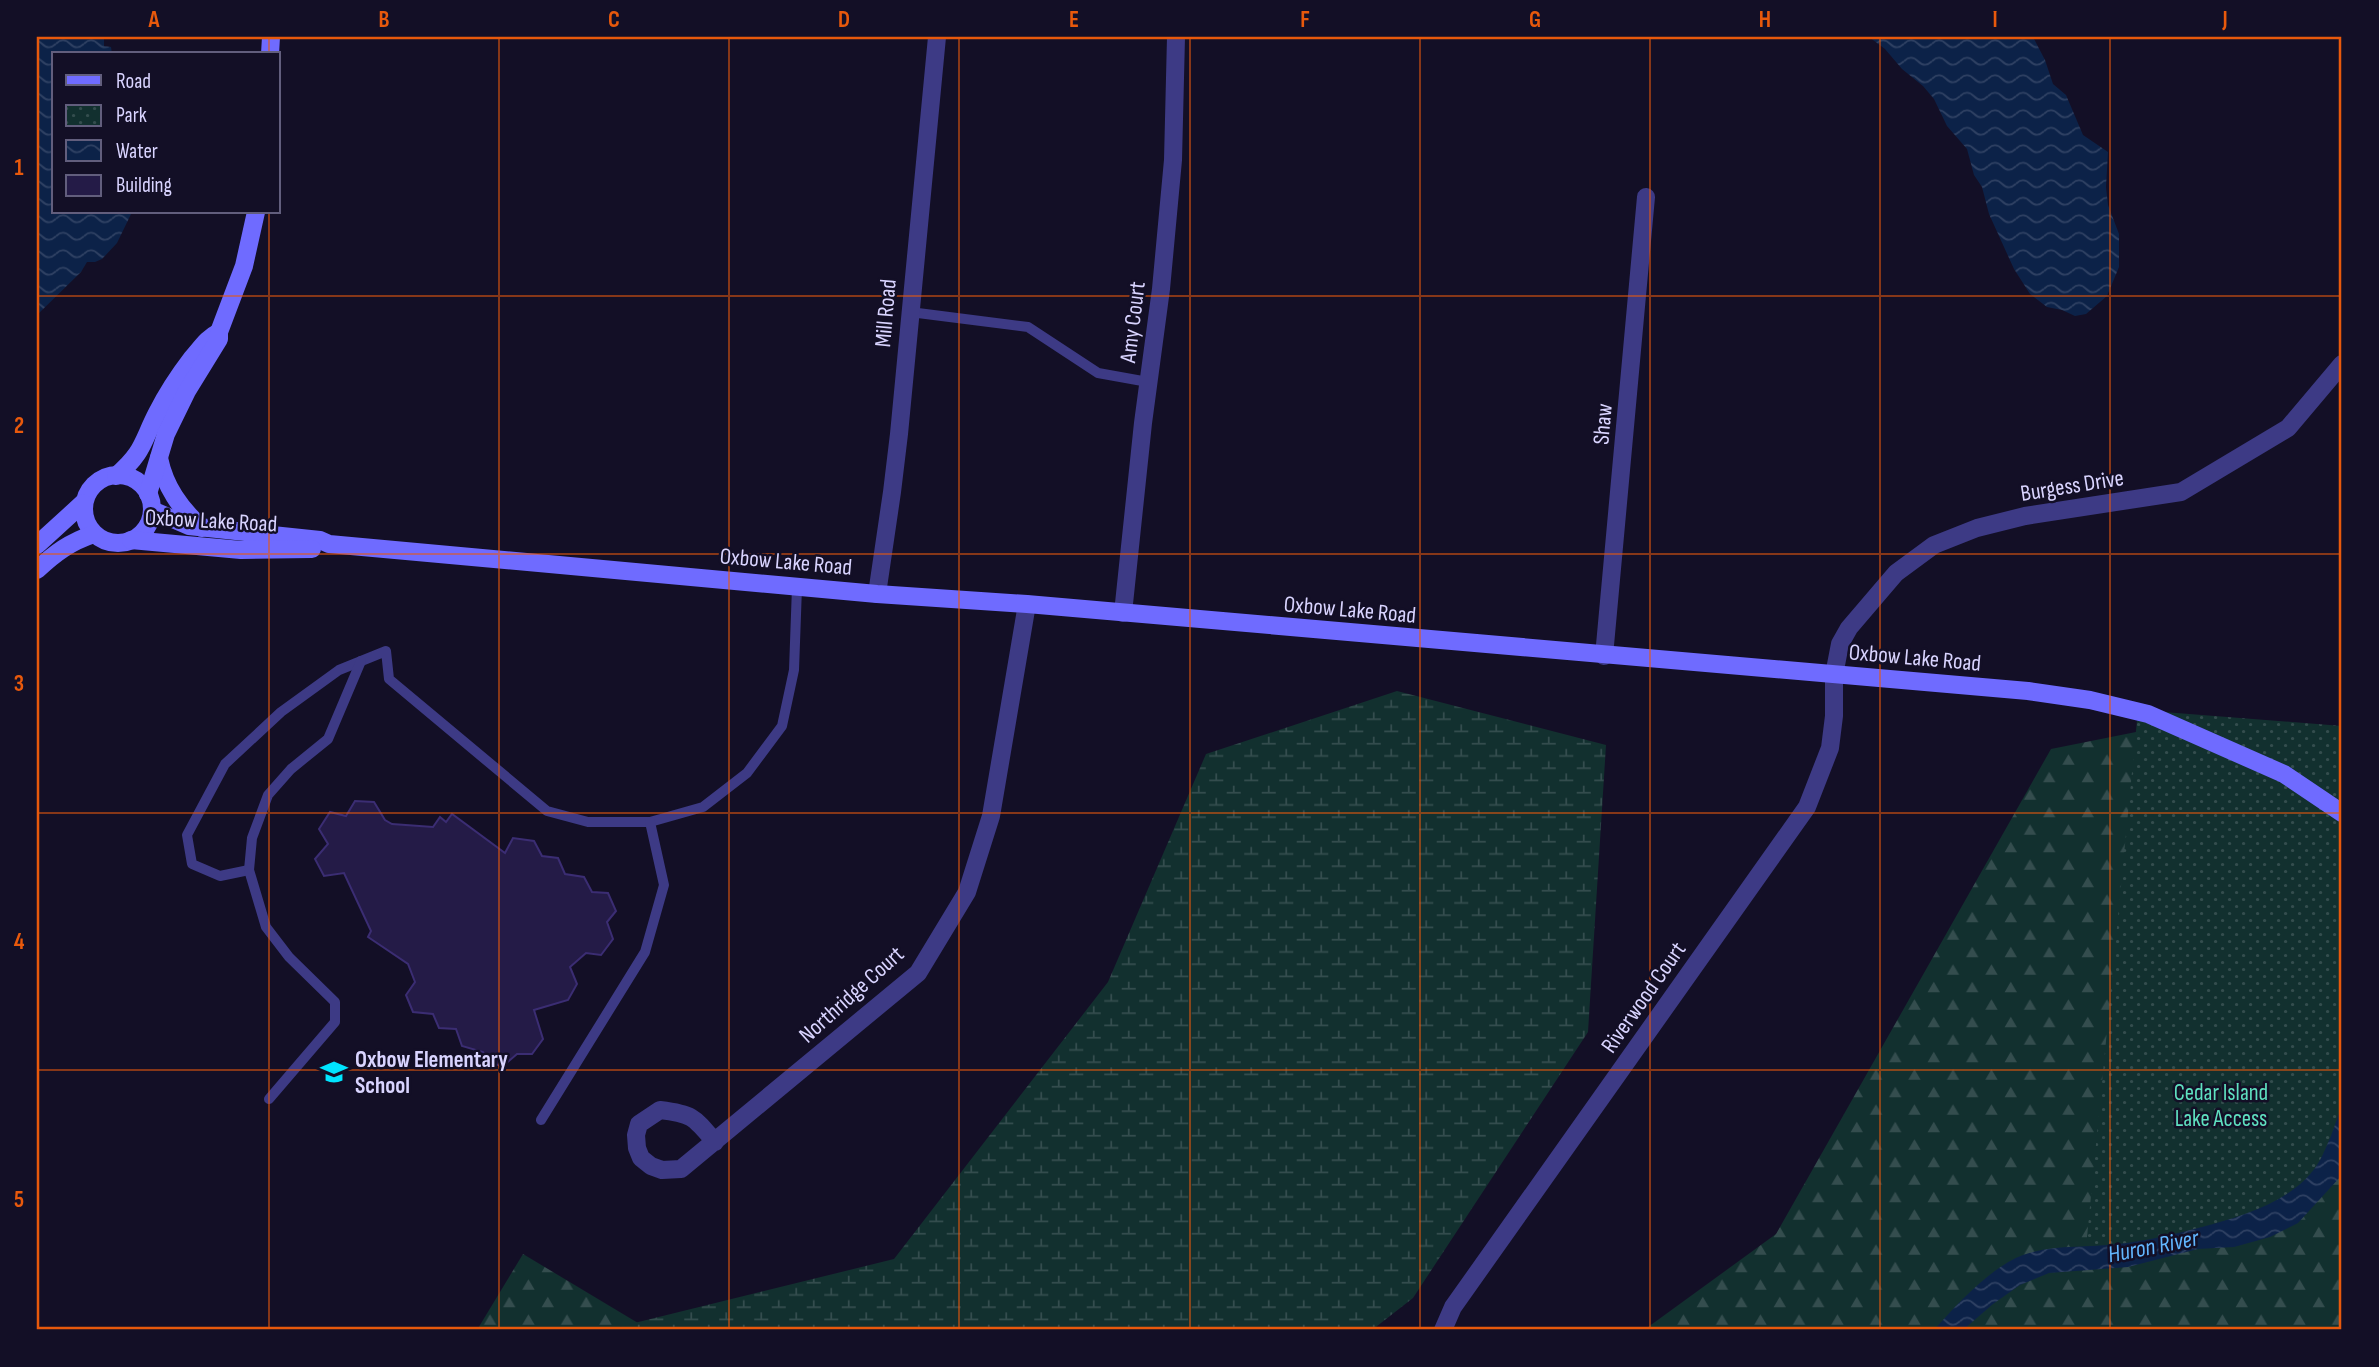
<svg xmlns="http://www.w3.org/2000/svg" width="2379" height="1367" font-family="'Sofia Sans Condensed',sans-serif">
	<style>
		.forest { fill: url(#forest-firs) }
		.wetland { fill: url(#wetland-marsh) }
		.park { fill: url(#park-dots) }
		.water { fill: url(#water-waves) }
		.building { fill: #241b47; stroke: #3b2d73; stroke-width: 2 }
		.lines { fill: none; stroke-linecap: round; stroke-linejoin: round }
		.lane { stroke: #3d3a85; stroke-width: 10 }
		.street { stroke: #3d3a85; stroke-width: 18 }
		.secondary { stroke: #6f6bff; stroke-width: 18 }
		.grid { fill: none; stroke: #e8590c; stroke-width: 2; stroke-opacity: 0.55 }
		.labels { text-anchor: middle; stroke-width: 5; stroke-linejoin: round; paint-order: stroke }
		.street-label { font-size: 23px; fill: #d9d4ff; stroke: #130f26 }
		.poi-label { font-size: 23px; font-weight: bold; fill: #d9d4ff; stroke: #130f26; text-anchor: start }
		.park-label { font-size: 23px; fill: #5fe0c0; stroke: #130f26 }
		.water-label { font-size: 24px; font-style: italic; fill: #62b6ff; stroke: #130f26 }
		.neatline { fill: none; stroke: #e8590c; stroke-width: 2.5 }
		.grid-label { font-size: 23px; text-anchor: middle; font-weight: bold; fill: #e8590c }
	</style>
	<defs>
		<pattern id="forest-firs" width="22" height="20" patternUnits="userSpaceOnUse" patternTransform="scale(1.75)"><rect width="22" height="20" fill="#12302f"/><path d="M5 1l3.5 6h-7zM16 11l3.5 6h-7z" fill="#344d4e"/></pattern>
		<pattern id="wetland-marsh" width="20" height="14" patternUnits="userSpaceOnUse" patternTransform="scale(1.75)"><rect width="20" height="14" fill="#12302f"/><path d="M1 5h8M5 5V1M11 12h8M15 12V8" fill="none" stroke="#344d4e"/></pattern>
		<pattern id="park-dots" width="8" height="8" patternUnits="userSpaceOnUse" patternTransform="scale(1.75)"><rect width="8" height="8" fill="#12302f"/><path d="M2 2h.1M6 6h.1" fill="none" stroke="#344d4e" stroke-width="1.8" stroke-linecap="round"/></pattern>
		<pattern id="water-waves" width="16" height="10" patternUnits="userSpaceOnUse" patternTransform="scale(1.75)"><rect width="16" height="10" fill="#0c2248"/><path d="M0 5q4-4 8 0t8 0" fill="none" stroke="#2f4163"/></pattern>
	</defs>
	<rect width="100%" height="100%" fill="#130f26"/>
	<g class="forest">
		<polygon points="2136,732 2284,802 2342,846 2342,1330 1644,1330 1776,1234 2051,749"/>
		<polygon points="523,1254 638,1323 606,1330 477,1330"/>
	</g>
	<polygon class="wetland" points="1397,691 1606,745 1588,1032 1413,1298 1372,1330 606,1330 894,1259 1108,982 1206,754"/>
	<polygon class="park" points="2138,710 2342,726 2342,1141 2268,1222 2085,1258"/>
	<g class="water">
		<polygon points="37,37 104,37 104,46 111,47 112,54 54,54 54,212 132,212 117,243 102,259 95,262 87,262 81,272 37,315"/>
		<polygon points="1869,37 2033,37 2045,60 2053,84 2066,95 2083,135 2108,152 2106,187 2108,205 2119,234 2119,267 2107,296 2086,314 2075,316 2062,310 2047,307 2030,294 2014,269 1989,214 1982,187 1974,175 1967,149 1947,126 1934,99 1923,86 1902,69 1885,49"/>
		<path d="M2342,1100V1175L2298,1223L2270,1237L2234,1247L2198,1249L2128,1267L2049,1273L2020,1285L1993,1304L1963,1330H1934C1956,1305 1992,1266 2023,1255C2054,1244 2086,1248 2118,1244C2146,1241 2175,1234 2202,1227C2243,1216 2298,1200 2320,1160C2324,1153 2327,1144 2331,1136C2335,1124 2340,1113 2342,1100Z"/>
	</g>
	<polygon class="building" points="355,801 374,802 385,820 392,824 433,827 440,817 446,822 452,814 505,853 513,838 534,841 542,856 558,858 565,874 584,877 592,892 608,893 616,911 607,922 613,939 601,955 586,953 570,967 577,984 568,1000 534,1010 543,1039 532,1054 517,1054 503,1066 489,1063 483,1052 462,1046 456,1029 439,1028 433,1014 413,1012 406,995 415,982 408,964 368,937 371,931 344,873 324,876 315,859 328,844 319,829 330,812 346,816"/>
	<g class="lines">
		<g class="lane">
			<polyline points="910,312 1028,327 1098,373 1148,382"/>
			<polyline points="249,870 220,876 192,864 187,835 225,764 281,712 339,670 386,651 389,679 547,811 588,822 650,822 703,807 747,773 782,726 794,670 797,587"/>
			<polyline points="269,1099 335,1022 335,1002 289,957 266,927 249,870 252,838 268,795 291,769 328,739 361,661"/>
			<polyline points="541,1120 645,952 664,885 650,822"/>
		</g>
		<g class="street">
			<polyline points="877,594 892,492 899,434 937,37"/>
			<polyline points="1123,613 1143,423 1161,289 1173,160 1176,37"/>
			<polyline points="1604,656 1646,197"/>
			<path d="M715,1142C694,1117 693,1114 660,1110L639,1124L636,1135L637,1148L641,1158L651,1166L662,1170L681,1169L918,973L967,892L991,816L1027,604"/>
			<polyline points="1443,1330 1453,1307 1807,807 1830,748 1834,716 1834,675 1840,644 1849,628 1896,573 1934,545 1977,528 2025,516 2181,492 2288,428 2342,364"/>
		</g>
		<g class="secondary">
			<polyline points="270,54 271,37"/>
			<path d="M159,458C165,487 180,508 202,528"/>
			<circle cx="118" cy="509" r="34"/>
			<path d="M116,476C144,452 142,442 157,413C167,393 179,375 192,358C201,348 207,338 219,332"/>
			<polyline points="148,494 166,434 187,391 219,339 219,332 244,266 256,212"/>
			<polyline points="152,510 189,526 320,540 329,544 877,594 1027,604 2028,691 2090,700 2148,714 2284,774 2342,813"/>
			<polyline points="131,540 241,550 312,549"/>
			<polyline points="37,545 83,503"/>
			<path d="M37,570C55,553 70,542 94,534"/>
		</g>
	</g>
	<path class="grid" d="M269,37V54M499,37V1330M729,37V1330M959,37V1330M1190,37V1330M1420,37V1330M1650,37V1330M1880,37V1330M2110,37V1330M269,212V1330M37,296H2342M37,554H2342M37,813H2342M37,1070H2342"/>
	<defs>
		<symbol id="school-bare" viewBox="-9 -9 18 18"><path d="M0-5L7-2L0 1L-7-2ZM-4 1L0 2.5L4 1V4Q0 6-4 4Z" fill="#00e5ff" stroke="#130f26" stroke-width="2.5" paint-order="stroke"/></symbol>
	</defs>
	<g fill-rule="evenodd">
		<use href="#school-bare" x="315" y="1053" width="38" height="38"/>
	</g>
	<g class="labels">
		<g class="street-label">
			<text transform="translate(885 313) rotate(-85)" y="8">Mill Road</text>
			<text transform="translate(1132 322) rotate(-83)" y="8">Amy Court</text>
			<text transform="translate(1602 424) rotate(-85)" y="8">Shaw</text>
			<text transform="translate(2072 485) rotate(-9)" y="8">Burgess Drive</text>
			<text transform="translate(211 520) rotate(3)" y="8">Oxbow Lake Road</text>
			<text transform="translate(786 561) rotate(5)" y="8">Oxbow Lake Road</text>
			<text transform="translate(1350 609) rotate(5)" y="8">Oxbow Lake Road</text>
			<text transform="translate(1915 657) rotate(5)" y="8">Oxbow Lake Road</text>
			<text transform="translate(851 994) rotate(-42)" y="8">Northridge Court</text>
			<text transform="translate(1643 997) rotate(-55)" y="8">Riverwood Court</text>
		</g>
		<g class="poi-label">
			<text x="355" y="1067">Oxbow Elementary<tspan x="355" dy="26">School</tspan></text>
		</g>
		<g class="park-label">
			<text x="2221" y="1100">Cedar Island<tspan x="2221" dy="26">Lake Access</tspan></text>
		</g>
		<g class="water-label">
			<text transform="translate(2153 1246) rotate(-11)" y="8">Huron River</text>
		</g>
	</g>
	<rect width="2379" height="1367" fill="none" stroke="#130f26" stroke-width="77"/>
	<rect x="52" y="52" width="228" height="161" fill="#130f26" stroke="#625e7d" stroke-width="2"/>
	<rect x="66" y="75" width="35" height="10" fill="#6f6bff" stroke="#625e7d" stroke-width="2"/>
	<text x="116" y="88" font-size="21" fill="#d9d4ff">Road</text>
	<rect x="66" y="105" width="35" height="21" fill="url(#park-dots)" stroke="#625e7d" stroke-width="2"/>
	<text x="116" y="122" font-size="21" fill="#d9d4ff">Park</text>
	<rect x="66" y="140" width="35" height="21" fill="url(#water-waves)" stroke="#625e7d" stroke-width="2"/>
	<text x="116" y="158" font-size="21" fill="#d9d4ff">Water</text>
	<rect x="66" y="175" width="35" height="21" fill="#241b47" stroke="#625e7d" stroke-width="2"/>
	<text x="116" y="192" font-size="21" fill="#d9d4ff">Building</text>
	<rect x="38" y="38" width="2302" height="1290" class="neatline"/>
	<g class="grid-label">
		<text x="154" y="27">A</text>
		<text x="384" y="27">B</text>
		<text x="614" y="27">C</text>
		<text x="844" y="27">D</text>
		<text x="1074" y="27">E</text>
		<text x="1305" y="27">F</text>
		<text x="1535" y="27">G</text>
		<text x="1765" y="27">H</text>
		<text x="1995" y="27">I</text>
		<text x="2225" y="27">J</text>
		<text x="19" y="175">1</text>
		<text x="19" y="433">2</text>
		<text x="19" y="691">3</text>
		<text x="19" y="949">4</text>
		<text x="19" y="1207">5</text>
	</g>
</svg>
